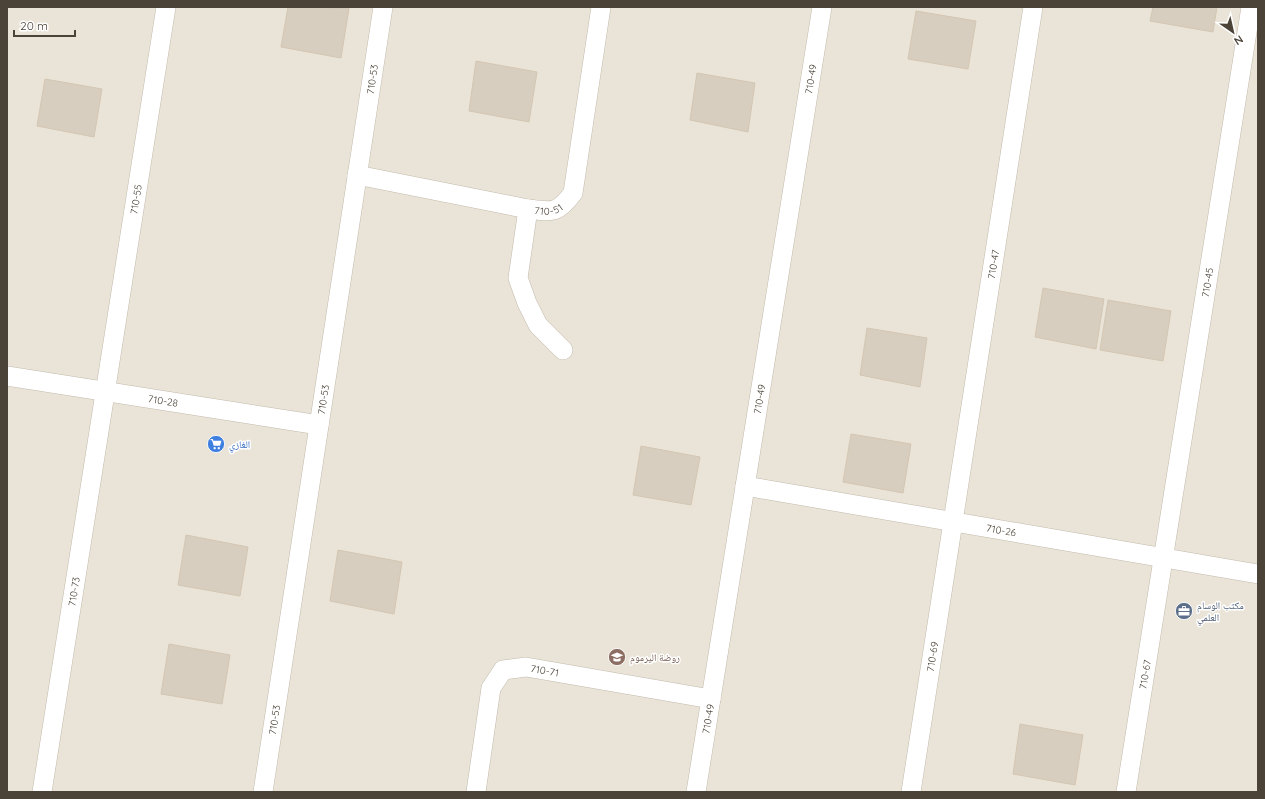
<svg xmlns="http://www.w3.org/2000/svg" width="1265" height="799" font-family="Quicksand,'Noto Naskh Arabic',sans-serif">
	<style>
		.residential { fill: #eae4d8 }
		.building { fill: #d8cebf; stroke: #d4c6b2 }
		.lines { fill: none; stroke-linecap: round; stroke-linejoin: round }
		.street-casing { stroke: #c2baac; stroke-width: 20 }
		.street { stroke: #fff; stroke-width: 19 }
		.labels { text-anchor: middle; stroke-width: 3; stroke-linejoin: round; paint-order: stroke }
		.street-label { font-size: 10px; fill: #4b4338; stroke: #fff }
		.shop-label { font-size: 10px; fill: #366cbe; stroke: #fff; text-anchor: start }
		.service-label { font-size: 10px; fill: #4e5e75; stroke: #fff; text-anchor: start }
		.education-label { font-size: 10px; fill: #785e54; stroke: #fff; text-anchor: start }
	</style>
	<rect width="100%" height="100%" fill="#f6f2ea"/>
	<rect class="residential" x="7" y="7" width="1251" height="785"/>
	<g class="building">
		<polygon points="288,7 349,8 341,58 281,47"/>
		<polygon points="1153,7 1217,7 1213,32 1150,21"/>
		<polygon points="916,11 976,21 968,69 908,59"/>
		<polygon points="476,61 537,72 529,122 469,111"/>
		<polygon points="697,73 755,83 748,132 690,120"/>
		<polygon points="45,79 102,89 94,137 37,126"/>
		<polygon points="1043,288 1104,299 1096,349 1035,337"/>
		<polygon points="1108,300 1171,311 1163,361 1100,350"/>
		<polygon points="867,328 927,338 920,387 860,375"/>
		<polygon points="851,434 911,444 903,493 843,482"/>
		<polygon points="641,446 700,457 691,505 633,495"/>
		<polygon points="186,535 248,547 240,596 178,585"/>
		<polygon points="338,550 402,562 394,614 330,601"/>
		<polygon points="169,644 230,655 222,704 161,694"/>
		<polygon points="1020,724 1083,735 1075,785 1013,774"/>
	</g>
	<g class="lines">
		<defs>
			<g id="street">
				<path id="s1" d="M357,175L528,209C553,212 557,214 573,193L601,7"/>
				<polyline points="528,209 518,278 527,303 538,325 563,350"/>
				<path id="s2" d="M7,376L319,425"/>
				<path id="s3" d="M745,486L1258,574"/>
				<path id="s4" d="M42,792L166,7"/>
				<path id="s5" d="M263,792L383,7"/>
				<path id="s6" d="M476,792L491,688L503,670L526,667L711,699"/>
				<path id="s7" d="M696,792L822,7"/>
				<path id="s8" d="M911,792L1033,7"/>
				<path id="s9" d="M1126,792L1251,7"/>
			</g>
		</defs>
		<use href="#street" class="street-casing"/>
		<use href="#street" class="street"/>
	</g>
	<defs>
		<symbol id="supermarket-disc" viewBox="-11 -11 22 22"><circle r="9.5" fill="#3f7fe0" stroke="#fff"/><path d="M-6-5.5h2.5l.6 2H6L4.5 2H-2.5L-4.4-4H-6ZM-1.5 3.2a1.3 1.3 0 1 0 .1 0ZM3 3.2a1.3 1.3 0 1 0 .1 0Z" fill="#fff"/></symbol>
		<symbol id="office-disc" viewBox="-11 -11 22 22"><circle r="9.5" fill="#5c6f8a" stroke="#fff"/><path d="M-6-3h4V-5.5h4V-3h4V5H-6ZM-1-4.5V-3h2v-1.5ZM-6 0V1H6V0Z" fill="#fff"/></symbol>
		<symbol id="school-disc" viewBox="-11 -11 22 22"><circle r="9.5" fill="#8d6e63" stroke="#fff"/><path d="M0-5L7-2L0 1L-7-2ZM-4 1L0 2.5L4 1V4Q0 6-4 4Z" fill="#fff"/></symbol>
	</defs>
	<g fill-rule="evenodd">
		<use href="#supermarket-disc" x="206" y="434" width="20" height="20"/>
		<use href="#office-disc" x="1174" y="601" width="20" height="20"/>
		<use href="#school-disc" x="607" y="647" width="20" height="20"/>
	</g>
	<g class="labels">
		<g class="street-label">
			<text dy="4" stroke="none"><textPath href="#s5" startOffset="721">710-53</textPath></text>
			<text dy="4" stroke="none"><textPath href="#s7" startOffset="722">710-49</textPath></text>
			<text dy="4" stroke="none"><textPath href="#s4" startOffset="600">710-55</textPath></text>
			<text dy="4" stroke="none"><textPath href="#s1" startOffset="195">710-51</textPath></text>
			<text dy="4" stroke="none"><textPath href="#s8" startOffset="534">710-47</textPath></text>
			<text dy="4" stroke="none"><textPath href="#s9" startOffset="516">710-45</textPath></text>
			<text dy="4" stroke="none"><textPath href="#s5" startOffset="397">710-53</textPath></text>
			<text dy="4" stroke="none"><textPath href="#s7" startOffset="398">710-49</textPath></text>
			<text dy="4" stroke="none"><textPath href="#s2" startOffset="158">710-28</textPath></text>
			<text dy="4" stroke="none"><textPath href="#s3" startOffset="260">710-26</textPath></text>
			<text dy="4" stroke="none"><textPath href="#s4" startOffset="203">710-73</textPath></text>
			<text dy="4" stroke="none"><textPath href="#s8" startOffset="137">710-69</textPath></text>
			<text dy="4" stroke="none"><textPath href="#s6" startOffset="169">710-71</textPath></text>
			<text dy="4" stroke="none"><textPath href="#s9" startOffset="119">710-67</textPath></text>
			<text dy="4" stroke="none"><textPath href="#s7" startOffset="74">710-49</textPath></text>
			<text dy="4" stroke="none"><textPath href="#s5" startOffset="73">710-53</textPath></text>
		</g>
		<g class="shop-label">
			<text x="229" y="448">الغازي</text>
		</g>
		<g class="service-label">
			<text x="1197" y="609">مكتب الوسام<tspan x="1197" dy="12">العلمي</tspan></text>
		</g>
		<g class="education-label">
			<text x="630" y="661">روضة اليرموم</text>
		</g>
	</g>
	<rect width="1265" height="799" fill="none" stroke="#4b4338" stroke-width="16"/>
	<g transform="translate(1233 32) rotate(146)" stroke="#ffffff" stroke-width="3" paint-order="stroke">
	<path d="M0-3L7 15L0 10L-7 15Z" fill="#4b4338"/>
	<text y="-6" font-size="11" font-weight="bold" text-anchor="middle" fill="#4b4338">N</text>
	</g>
	<path d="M14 30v6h61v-6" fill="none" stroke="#4b4338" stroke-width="2"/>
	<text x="20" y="30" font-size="12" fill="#4b4338" stroke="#ffffff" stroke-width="3" paint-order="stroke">20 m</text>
</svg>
